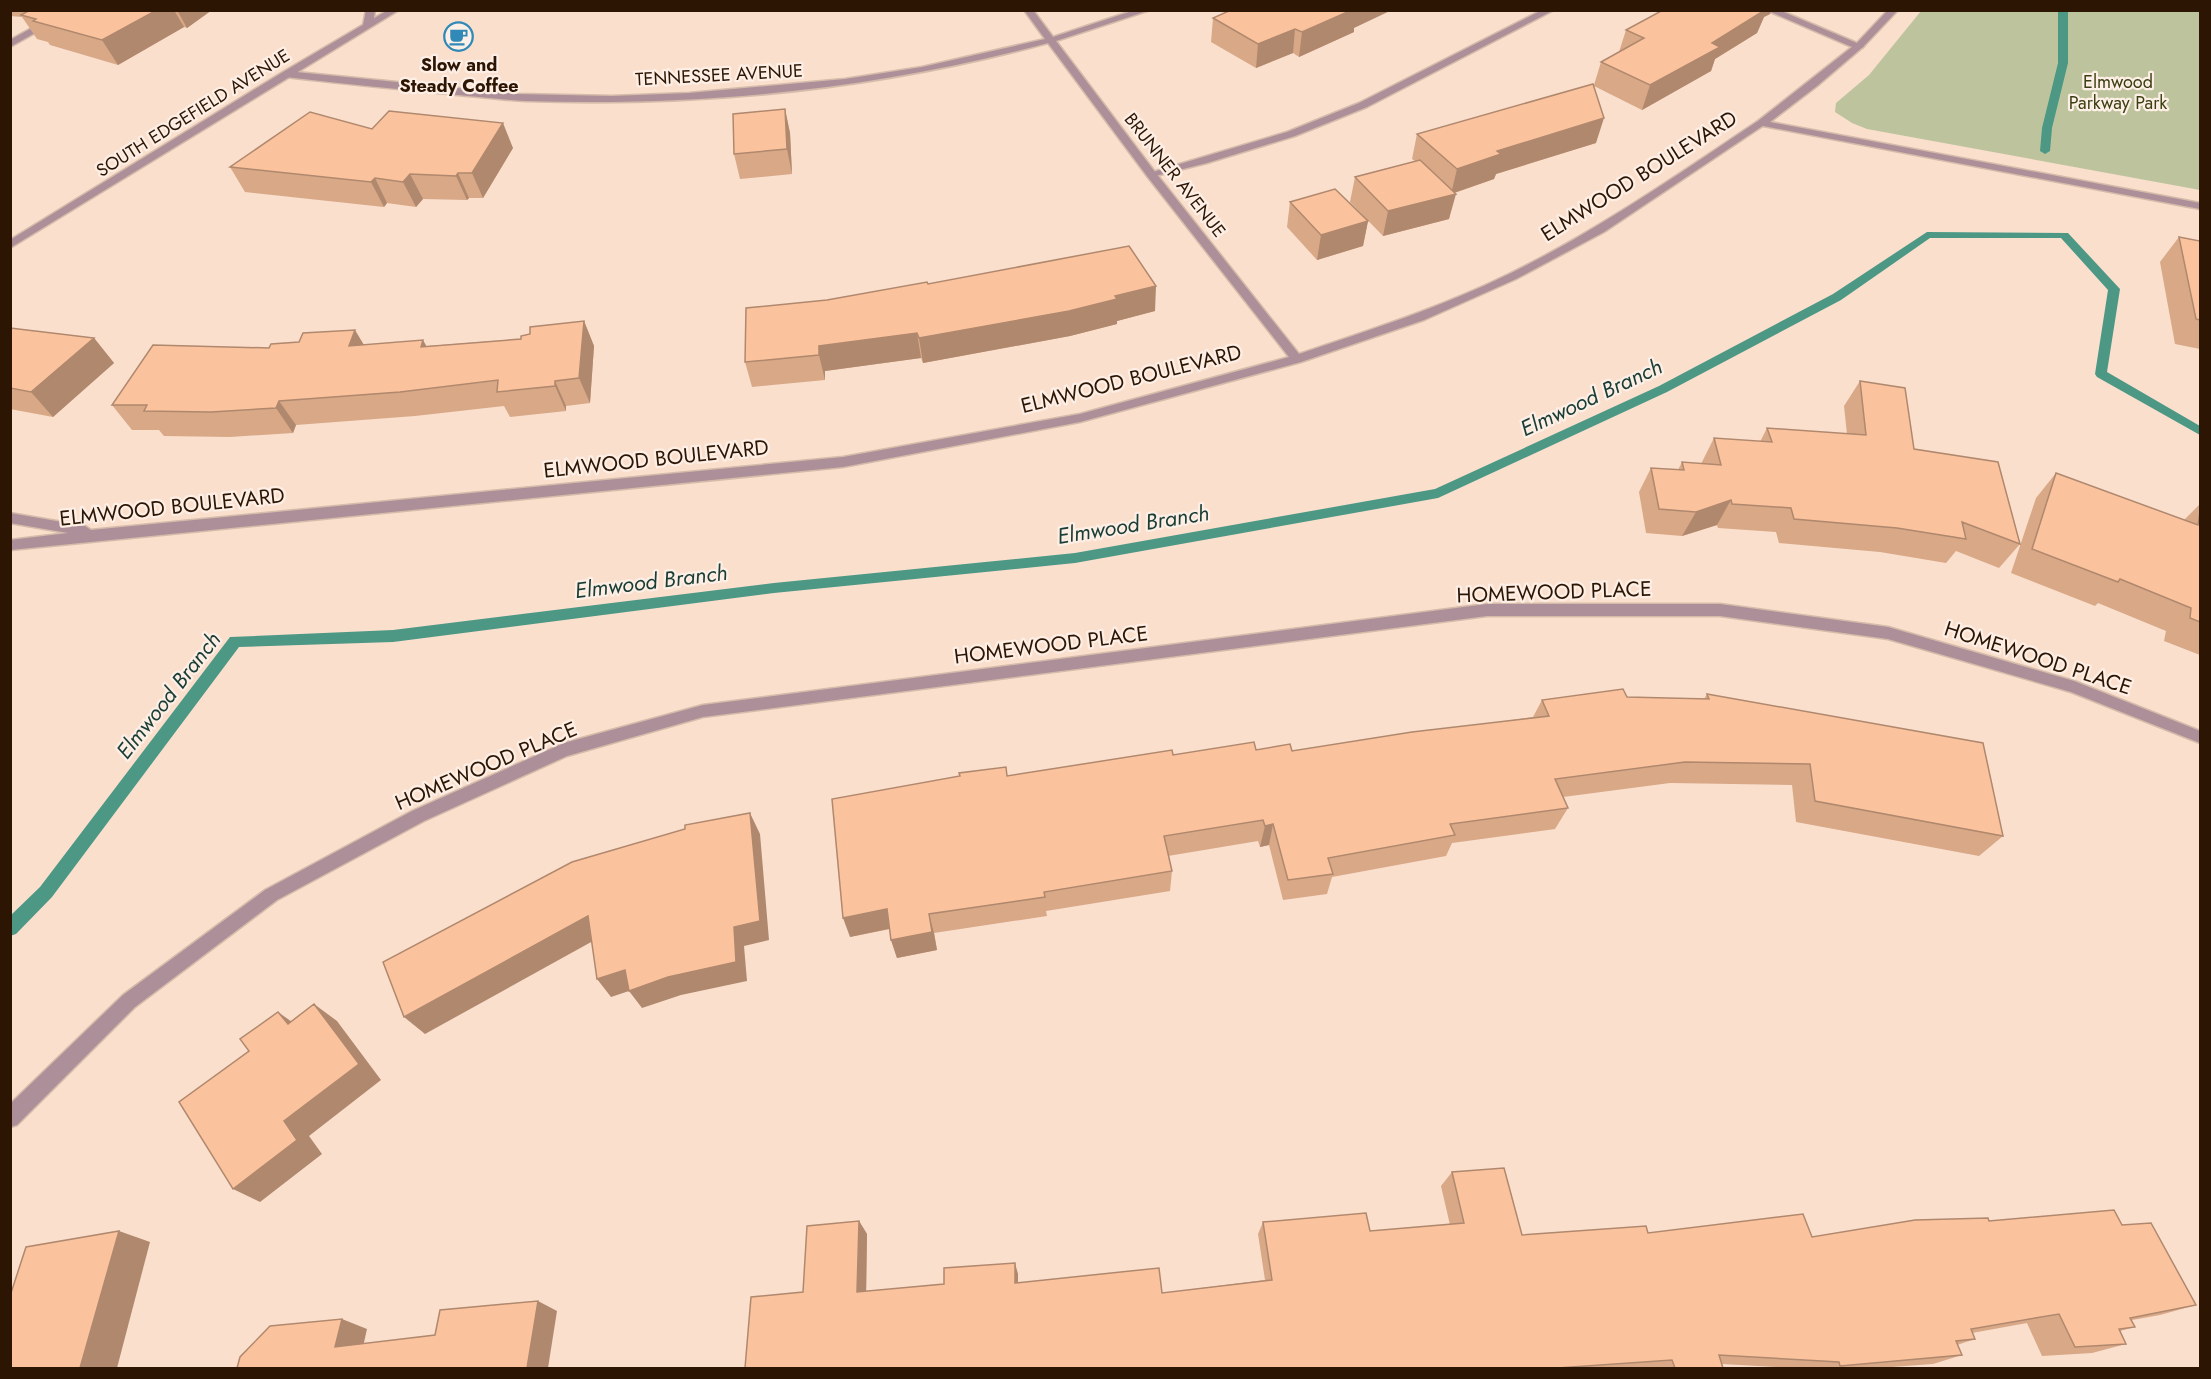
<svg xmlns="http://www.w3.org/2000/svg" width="2211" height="1379" font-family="Jost,sans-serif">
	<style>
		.green { fill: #bdc49d }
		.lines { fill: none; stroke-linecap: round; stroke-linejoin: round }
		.stream { fill: #4c9885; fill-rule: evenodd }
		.service-casing { stroke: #d5bba9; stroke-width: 3 }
		.minor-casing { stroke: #d5bba9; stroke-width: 3 }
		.tertiary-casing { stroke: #d5bba9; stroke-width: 3 }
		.service { fill: #ac8f99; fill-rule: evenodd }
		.minor { fill: #ac8f99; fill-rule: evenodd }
		.tertiary { fill: #ac8f99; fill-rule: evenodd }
		.wall { fill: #d8a887 }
		.shaded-wall { fill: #b0886e }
		.building { fill: #fbc39d; stroke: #b0886e; stroke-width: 1.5 }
		.labels { text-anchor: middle; stroke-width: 4.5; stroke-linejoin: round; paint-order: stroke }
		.far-poi-label { font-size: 18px; font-weight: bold; fill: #2d1503; stroke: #fdefe6 }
		.far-street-label { font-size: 18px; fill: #2d1503; stroke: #fdefe6 }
		.far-park-label { font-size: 18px; fill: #3a3f11; stroke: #fdefe6 }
		.street-label { font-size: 21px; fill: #2d1503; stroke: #fdefe6 }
		.water-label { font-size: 22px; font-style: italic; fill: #193d34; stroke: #fdefe6 }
	</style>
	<rect width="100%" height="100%" fill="#fadfcd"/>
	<polygon class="green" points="1921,11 2200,11 2200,190 1867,129 1852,123 1835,112 1836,103 1869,75"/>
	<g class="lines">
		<g class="stream">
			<polygon points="2058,10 2068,10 2068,63 2052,128 2050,151 2045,154 2040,151 2042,128 2058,63"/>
			<polygon points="1927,232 2068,233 2120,289 2107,372 2200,426 2200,435 2097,377 2095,374 2108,290 2061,238 1930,238 1841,300 1667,392 1438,498 1075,563 774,593 393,642 239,647 52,897 16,934 10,936 10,916 40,887 230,637 393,630 774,583 1075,553 1435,489 1659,386 1833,294"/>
		</g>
		<defs>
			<g id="service">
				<polygon points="64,10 76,10 10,47 10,40"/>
				<polygon points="1542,10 1554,10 1367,107 1295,136 1207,163 1151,177 1146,174 1287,132 1359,103"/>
			</g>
			<g id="minor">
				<polygon points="366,10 375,10 373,25 368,28 363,25"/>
				<path d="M1024,10H1033L1053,37L1135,10H1150L1056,41L1155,172L1299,354C1370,330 1442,307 1509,274C1597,231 1677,175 1758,121L1767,123L1604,232L1516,279L1424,320L1301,362L1080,422L843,467L10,550V540L68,533L10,523V513L85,526L91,530L843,457L1080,414L1289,357L1147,176L1048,43C879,89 701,107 526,101C503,100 481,97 458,95C401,89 343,84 286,77L281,74L286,71L517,94L612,96L689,93L845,79L922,67L1045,39Z"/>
				<polygon points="1888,10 1898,10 1862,48 1856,48 1856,44"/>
				<polygon points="1487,604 1720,604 1888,627 2074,681 2200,731 2200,743 2071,692 1888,639 1720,616 1487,616 703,717 567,756 424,821 277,900 135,1007 17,1125 10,1127 10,1104 123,995 265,890 412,811 564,743 703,705"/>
			</g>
			<g id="tertiary">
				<polygon points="388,10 399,10 10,248 10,240 283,72"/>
				<polygon points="1766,10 1779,10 1864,46 1817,86 1770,122 2200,203 2200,209 1758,125 1758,121 1852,47"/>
			</g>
		</defs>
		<use href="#service" class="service-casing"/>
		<use href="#minor" class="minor-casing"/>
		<use href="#tertiary" class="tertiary-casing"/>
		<use href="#service" class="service"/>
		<use href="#minor" class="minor"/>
		<use href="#tertiary" class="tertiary"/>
	</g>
	<g class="wall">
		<polygon points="10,10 212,10 187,28 184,27 118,65 50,45 48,42 37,39 22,17 10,16"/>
		<polygon points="1660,10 1771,10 1770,14 1764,17 1757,33 1715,59 1711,71 1642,110 1594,86 1596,143 1496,174 1494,179 1454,193 1449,219 1383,236 1350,202 1355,177 1415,161 1412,159 1417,134 1594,85 1601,62 1619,52 1626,30 1660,12"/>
		<polygon points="1213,18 1354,28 1354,32 1299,57 1293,53 1256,68 1211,42"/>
		<polygon points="785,109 790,133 792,174 740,179 734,154"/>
		<polygon points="372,129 513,148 483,198 469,198 467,200 423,199 416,207 387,203 384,207 245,192 230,167"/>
		<polygon points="1290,202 1368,221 1363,246 1317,260 1287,227"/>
		<polygon points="2179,237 2200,241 2200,349 2175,344 2160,262"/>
		<polygon points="928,284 1155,311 1117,321 1117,324 1070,336 923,363 921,358 825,371 825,380 752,387 745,362 827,300"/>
		<polygon points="584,321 594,346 590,403 566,406 566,411 510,417 504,406 415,416 296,425 293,433 230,437 164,436 159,430 132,430 112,405 269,348 364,345 427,346 521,339 530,334"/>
		<polygon points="10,328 94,338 114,363 53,417 10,409"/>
		<polygon points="1860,381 1914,449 2020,544 1999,568 1956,551 1946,563 1880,552 1779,543 1776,532 1718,528 1717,525 1682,536 1646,533 1639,492 1651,468 1678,470 1682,462 1701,464 1714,438 1760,442 1767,428 1847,434 1844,406"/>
		<polygon points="2056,473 2184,520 2200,504 2200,655 2164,641 2166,631 2098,603 2095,606 2011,573 2036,498"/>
		<polygon points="1707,694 2003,836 1979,856 1796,822 1792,785 1670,783 1563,797 1568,808 1555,829 1452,843 1446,856 1332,877 1327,894 1283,900 1269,845 1260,847 1258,841 1168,856 1172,871 1170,891 1046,911 1047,916 934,933 937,950 897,958 891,940 890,929 850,937 1007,776 1173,755 1256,750 1292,751 1533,717 1542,700 1627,697 1704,699"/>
		<polygon points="1452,1172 1522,1235 1648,1233 1812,1237 1989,1221 2122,1225 2196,1305 2160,1315 2132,1320 2135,1327 2120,1331 2126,1344 2092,1353 2042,1356 2027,1323 1972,1333 1975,1339 1957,1345 1962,1355 1933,1364 1878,1368 1792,1368 1722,1364 1723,1368 745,1368 803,1292 859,1221 867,1234 866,1291 944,1284 1018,1274 1018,1283 1162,1293 1265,1280 1258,1234 1263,1222 1370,1231 1450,1225 1441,1186"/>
	</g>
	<g class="shaded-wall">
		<polygon points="157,10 174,10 184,27 118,65 102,40"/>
		<polygon points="177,10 212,10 187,28"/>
		<polygon points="1352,10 1392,10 1354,28 1354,32 1299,57 1302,32"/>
		<polygon points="1758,10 1771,10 1770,14 1764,17 1757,33 1715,59 1711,71 1642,110 1650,85"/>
		<polygon points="1295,29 1293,53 1256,68 1258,44"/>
		<polygon points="785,109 790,133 792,174 787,149"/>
		<polygon points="1604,118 1596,143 1496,174 1494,179 1451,194 1457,169 1497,151"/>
		<polygon points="503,123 513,148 483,198 472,173"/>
		<polygon points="458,173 469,198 467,200 456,176"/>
		<polygon points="410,174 423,199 416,207 403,182"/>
		<polygon points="375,178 387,203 384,207 371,182"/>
		<polygon points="1456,194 1449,219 1383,236 1388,211"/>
		<polygon points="1368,221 1363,246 1317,260 1321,235"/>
		<polygon points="1156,286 1155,311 1117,321 1117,324 1070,336 923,363 919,338 1115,296"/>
		<polygon points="584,321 594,346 590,403 579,378"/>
		<polygon points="355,330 370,355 349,346"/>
		<polygon points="917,333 921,358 825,371 825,380 819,355 819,346"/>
		<polygon points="94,338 114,363 53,417 31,392"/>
		<polygon points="423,340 437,365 421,347"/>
		<polygon points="555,381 566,406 566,411 555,386"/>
		<polygon points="279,401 296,425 293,433 276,408"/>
		<polygon points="1731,500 1717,525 1682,536 1696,512"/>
		<polygon points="750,813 760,834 769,940 744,946 747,981 681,995 642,1008 629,991 611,997 597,979 625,970 734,927"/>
		<polygon points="1273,824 1269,845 1260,847 1265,826"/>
		<polygon points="887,909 893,928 850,937 843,918"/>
		<polygon points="929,914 934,933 937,950 897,958 891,940"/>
		<polygon points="588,916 602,936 425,1034 404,1017"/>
		<polygon points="314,1004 337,1021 381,1080 309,1136 322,1154 260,1202 233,1189 284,1121"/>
		<polygon points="278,1012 302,1029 288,1024"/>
		<polygon points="859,1221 867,1234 866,1302 857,1292"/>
		<polygon points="119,1231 150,1242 117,1368 80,1368"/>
		<polygon points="1015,1263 1018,1274 1018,1294 1015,1283"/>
		<polygon points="538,1301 557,1311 548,1368 527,1368"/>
		<polygon points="342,1319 367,1329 361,1356 335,1347"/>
	</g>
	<g class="building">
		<polygon points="30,10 157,10 102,40 33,21 36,19 21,15"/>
		<polygon points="1231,10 1352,10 1302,32 1295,29 1258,44 1213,18"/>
		<polygon points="1765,10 1712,43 1720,47 1650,85 1601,62 1644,38 1626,30 1663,10"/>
		<polygon points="1593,84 1604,118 1497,151 1501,154 1457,169 1417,134"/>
		<polygon points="785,109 787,149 734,154 733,114"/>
		<polygon points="389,111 503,123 472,173 458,173 456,176 410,174 403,182 375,178 371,182 230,167 310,112 372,129"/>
		<polygon points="1420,160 1456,194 1388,211 1355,177"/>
		<polygon points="1335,189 1368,221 1321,235 1290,202"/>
		<polygon points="2179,237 2200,241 2200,320 2196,319"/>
		<polygon points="1129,246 1156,286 1115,296 1117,299 1069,311 919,338 917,333 819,346 819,355 745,362 746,308 827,300 927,282 928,284"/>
		<polygon points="584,321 579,378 555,381 555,386 497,392 498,380 400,392 279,401 276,408 211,412 144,411 147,405 112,405 153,345 269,348 271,344 299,342 303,333 355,330 349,346 423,340 421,347 521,339 521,336 530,334 530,327"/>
		<polygon points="10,328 94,338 31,392 10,388"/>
		<polygon points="1860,381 1905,388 1914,449 1998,462 2020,544 1962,522 1966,539 1897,528 1794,519 1791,508 1732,504 1731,500 1696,512 1659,509 1651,468 1684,470 1682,462 1721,465 1714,438 1772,442 1767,428 1866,435"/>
		<polygon points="2056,473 2198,525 2200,512 2200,622 2190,618 2191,608 2120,579 2118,582 2032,549"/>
		<polygon points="1623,689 1627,697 1709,699 1707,694 1983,743 2003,836 1815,801 1810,764 1685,762 1555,779 1568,808 1450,824 1455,835 1328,858 1333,874 1288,880 1273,824 1265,826 1263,820 1164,836 1172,871 1044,892 1045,897 929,914 932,932 891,940 887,909 843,918 832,799 960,776 959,773 1006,767 1007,776 1172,750 1173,755 1254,742 1256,750 1290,744 1292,751 1412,732 1549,716 1542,700"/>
		<polygon points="750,813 760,921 734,927 736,962 668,977 629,991 625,970 597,979 588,916 404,1017 383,962 572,862 685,829 685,825"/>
		<polygon points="314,1004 359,1064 284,1121 297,1140 233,1189 179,1102 249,1051 240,1039 278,1012 288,1024"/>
		<polygon points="1504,1168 1522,1235 1646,1226 1648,1233 1803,1214 1812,1237 1915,1220 1988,1218 1989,1221 2114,1210 2122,1225 2151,1223 2196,1305 2130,1318 2135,1327 2119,1329 2126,1344 2075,1347 2059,1314 1971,1329 1975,1339 1956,1341 1962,1355 1840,1366 1839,1362 1719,1355 1723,1368 1675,1368 1672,1360 1557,1368 745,1368 751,1297 803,1292 807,1226 859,1221 857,1292 944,1284 944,1268 1015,1263 1015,1283 1159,1268 1162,1293 1272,1280 1263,1222 1366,1213 1370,1231 1464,1223 1452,1172"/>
		<polygon points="119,1231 80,1368 10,1368 10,1296 26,1247"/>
		<polygon points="538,1301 527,1368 237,1368 240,1357 270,1326 342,1319 335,1347 435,1335 440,1310"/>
	</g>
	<defs>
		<symbol id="cafe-ring" viewBox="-11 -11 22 22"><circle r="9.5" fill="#fdefe6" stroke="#3089b7" stroke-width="1.5"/><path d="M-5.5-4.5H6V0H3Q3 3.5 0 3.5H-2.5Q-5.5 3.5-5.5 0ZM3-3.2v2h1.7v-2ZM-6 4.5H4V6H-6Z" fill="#3089b7"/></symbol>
	</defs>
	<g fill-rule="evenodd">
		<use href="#cafe-ring" x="442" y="20" width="33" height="33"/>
	</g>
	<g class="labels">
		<g class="far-poi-label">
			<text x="459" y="71">Slow and<tspan x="459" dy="21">Steady Coffee</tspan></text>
		</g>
		<g class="far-street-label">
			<text transform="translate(719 75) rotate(-3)" y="6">TENNESSEE AVENUE</text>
			<text transform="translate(193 113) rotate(-32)" y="6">SOUTH EDGEFIELD AVENUE</text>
			<text transform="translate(1175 175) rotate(52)" y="6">BRUNNER AVENUE</text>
		</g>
		<g class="far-park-label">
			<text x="2118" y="88">Elmwood<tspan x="2118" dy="21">Parkway Park</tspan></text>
		</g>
		<g class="street-label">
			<text transform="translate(1639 176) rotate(-32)" y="7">ELMWOOD BOULEVARD</text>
			<text transform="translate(1131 379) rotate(-14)" y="7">ELMWOOD BOULEVARD</text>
			<text transform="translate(656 459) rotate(-6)" y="7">ELMWOOD BOULEVARD</text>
			<text transform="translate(172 507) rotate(-6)" y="7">ELMWOOD BOULEVARD</text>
			<text transform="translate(1554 592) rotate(-2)" y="7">HOMEWOOD PLACE</text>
			<text transform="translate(1051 645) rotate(-7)" y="7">HOMEWOOD PLACE</text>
			<text transform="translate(2038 658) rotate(18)" y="7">HOMEWOOD PLACE</text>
			<text transform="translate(486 766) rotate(-23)" y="7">HOMEWOOD PLACE</text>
		</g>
		<g class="water-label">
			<text transform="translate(1591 397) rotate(-25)" y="8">Elmwood Branch</text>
			<text transform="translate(1133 524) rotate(-9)" y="8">Elmwood Branch</text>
			<text transform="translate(651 581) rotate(-7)" y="8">Elmwood Branch</text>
			<text transform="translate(168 695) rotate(-52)" y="8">Elmwood Branch</text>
		</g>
	</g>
	<rect width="2211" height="1379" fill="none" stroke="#2d1503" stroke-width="24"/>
</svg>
